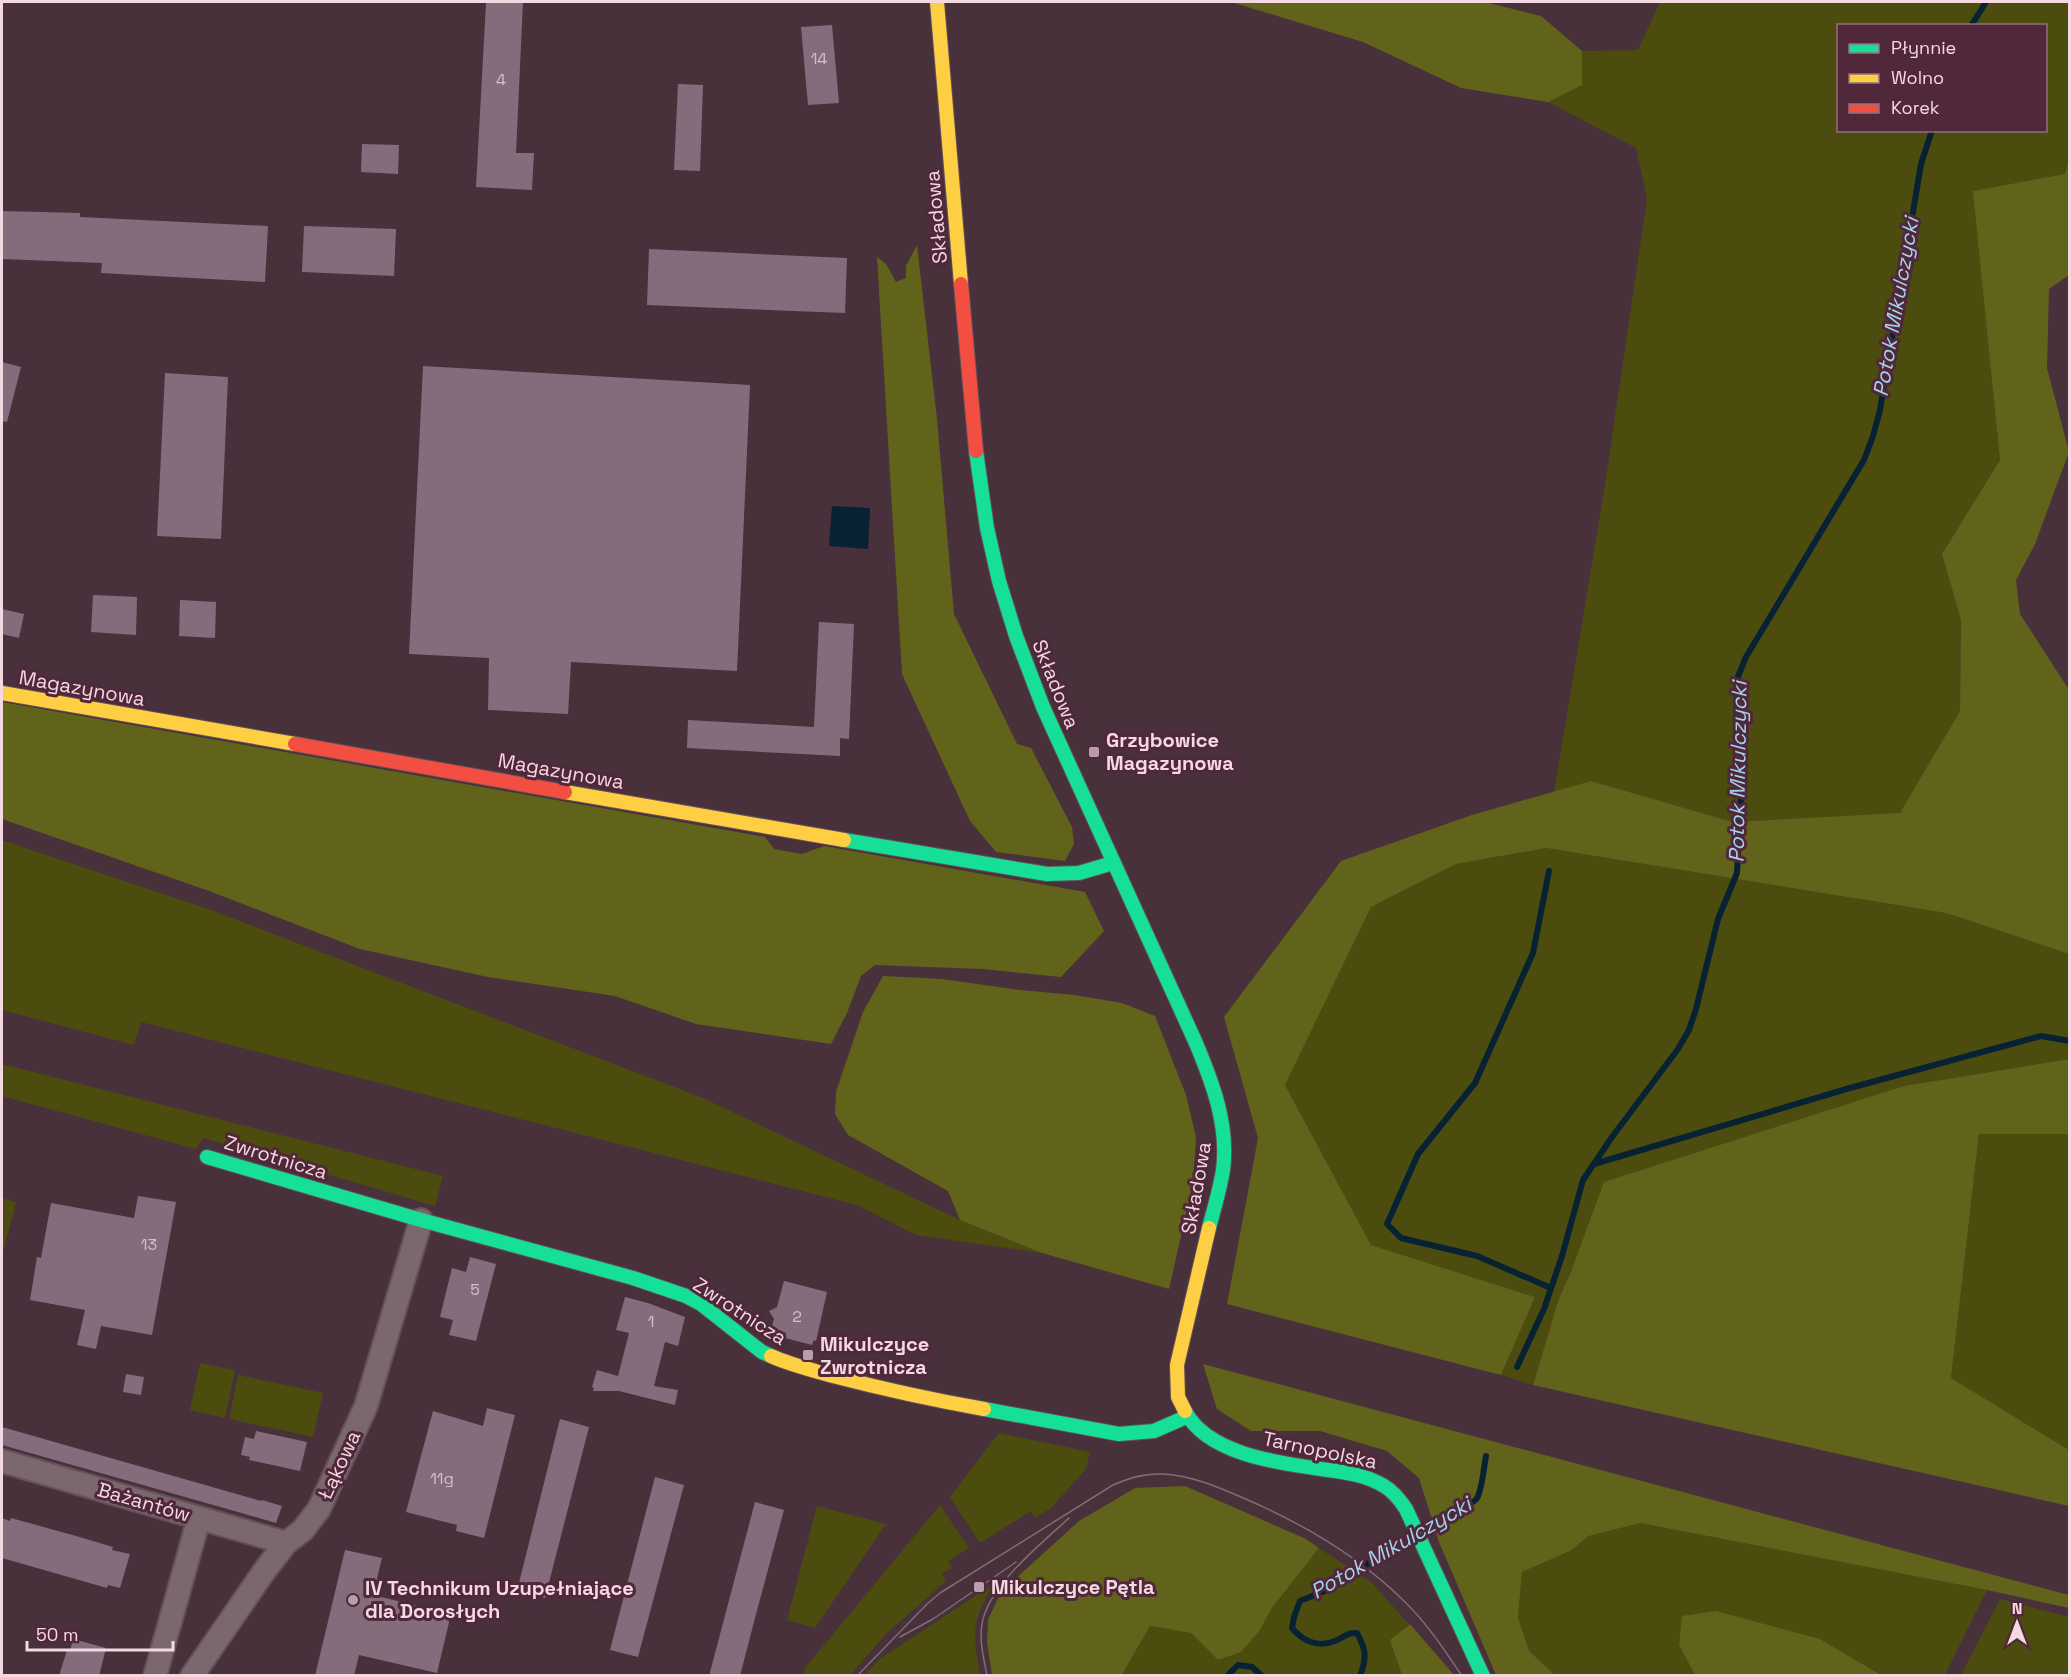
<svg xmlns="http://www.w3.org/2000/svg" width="2071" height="1677" font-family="'Space Grotesk',sans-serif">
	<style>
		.green { fill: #4b4c0e; fill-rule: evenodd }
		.forest { fill: #62631b }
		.water { fill: #062233 }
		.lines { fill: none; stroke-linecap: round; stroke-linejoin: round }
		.stream { stroke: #062233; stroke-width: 6 }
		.building { fill: #856c7d }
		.street-casing { stroke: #645059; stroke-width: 26 }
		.fast-casing { stroke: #645059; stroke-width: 16 }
		.slow-casing { stroke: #645059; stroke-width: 16 }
		.jam-casing { stroke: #645059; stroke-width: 16 }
		.street { stroke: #7b686f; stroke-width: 22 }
		.fast { stroke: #16e098; stroke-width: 14 }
		.slow { stroke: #ffcf43; stroke-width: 14 }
		.jam { stroke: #f24e42; stroke-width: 14 }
		.tram { stroke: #7f6d75; stroke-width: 1.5 }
		.poi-dot { fill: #b89ea8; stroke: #51283a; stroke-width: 2 }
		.labels { text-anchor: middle; stroke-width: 6; stroke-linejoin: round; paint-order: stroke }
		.number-label { font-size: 16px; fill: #d8beca }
		.street-label { font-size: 20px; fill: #f4d9e3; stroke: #51283a }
		.poi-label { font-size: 20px; font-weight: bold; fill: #f4d9e3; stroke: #51283a; text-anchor: start }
		.water-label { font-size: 21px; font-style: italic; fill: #a3d4ef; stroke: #51283a }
	</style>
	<rect width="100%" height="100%" fill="#48313b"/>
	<g class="green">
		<path d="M1660,2H2069L2070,161L2066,174L1974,191L2000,460L1942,554L1961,620L1960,711L1900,814L1733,822L1591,781L1554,792L1604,491L1647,199L1636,148L1548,102L1582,85V51L1638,50ZM1838,26H2046V130H1838Z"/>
		<polygon points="2,840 208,909 703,1098 960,1220 1042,1253 916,1235 857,1205 141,1022 134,1045 2,1010"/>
		<polygon points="1546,848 1946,913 2069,954 2069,1059 1904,1086 1571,1272 1559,1298 1533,1385 1501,1375 1535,1297 1371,1245 1285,1085 1371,907 1456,864"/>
		<polygon points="2,1064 443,1176 435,1206 203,1138 196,1149 2,1096"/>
		<polygon points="1979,1134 2069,1134 2069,1450 1951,1378"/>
		<polygon points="2,1198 16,1202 2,1257"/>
		<polygon points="200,1363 235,1370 225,1418 190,1410"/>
		<polygon points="238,1375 323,1393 313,1437 229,1419"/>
		<polygon points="999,1433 1090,1452 1086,1469 1050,1509 1035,1518 1031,1511 980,1543 950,1497"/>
		<polygon points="940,1505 969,1548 948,1561 952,1568 942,1574 946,1581 887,1633 850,1675 802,1675 805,1668"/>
		<polygon points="817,1506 886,1524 815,1628 787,1620"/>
		<polygon points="1640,1523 1987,1590 1945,1675 1881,1675 1820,1639 1679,1645 1695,1675 1555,1675 1529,1651 1518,1617 1522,1572 1570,1551 1589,1536"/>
		<polygon points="1319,1548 1371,1582 1409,1624 1391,1640 1402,1675 1122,1676 1150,1626 1191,1633 1218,1660 1260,1630 1272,1608"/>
		<path d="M995,1583C971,1620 973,1632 980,1675H864L881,1658Z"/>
		<polygon points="2000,1599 2069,1617 2069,1675 1961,1675"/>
	</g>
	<g class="forest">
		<polygon points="1231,2 1485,2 1541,16 1582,51 1582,85 1548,102 1461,88 1363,42"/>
		<polygon points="2069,161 2069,275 2049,289 2047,368 2069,452 2035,544 2016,580 2020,614 2069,690 2069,954 1946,913 1546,848 1456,864 1371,907 1285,1085 1371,1245 1535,1297 1501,1375 1227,1304 1258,1138 1224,1017 1341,861 1472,815 1591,781 1733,822 1900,813 1960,711 1961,620 1942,554 2000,460 1973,191 2065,174"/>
		<polygon points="917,245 937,419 954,614 1017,744 1031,748 1072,827 1074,844 1065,861 996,852 970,821 902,674 877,257 886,264 896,282 906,278 906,266"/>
		<polygon points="2,702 765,837 774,849 802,854 824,846 1085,892 1104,931 1061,977 983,969 875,965 861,976 847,1013 831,1044 696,1024 615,996 488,977 360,949 209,891 2,819"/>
		<polygon points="883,976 942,979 1020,990 1074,995 1122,1003 1155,1016 1186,1095 1196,1137 1193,1183 1169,1289 1042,1253 960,1220 948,1191 848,1135 835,1114 836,1092 863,1012"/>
		<polygon points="2069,1059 2069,1134 1979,1134 1951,1378 2069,1450 2069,1506 1533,1385 1559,1298 1571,1272 1604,1182 1904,1086"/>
		<polygon points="1203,1364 2069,1595 2069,1608 1987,1590 1640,1523 1589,1536 1570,1551 1522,1572 1518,1617 1529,1651 1555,1675 1496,1675 1439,1542 1419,1478 1387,1451 1320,1431 1251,1431 1217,1409"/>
		<polygon points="1185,1486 1306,1539 1319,1548 1272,1608 1260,1630 1241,1652 1218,1660 1191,1633 1150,1626 1122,1675 992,1675 987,1642 988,1620 997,1600 1012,1582 1079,1521 1135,1488"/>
		<polygon points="1716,1611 1820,1639 1881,1675 1695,1675 1679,1645 1682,1616"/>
		<polygon points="1410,1624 1454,1675 1402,1675 1390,1640"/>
	</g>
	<polygon class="water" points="832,506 870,508 868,549 829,546"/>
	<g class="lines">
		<g class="stream">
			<polyline points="1971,26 1986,2"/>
			<polyline points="1549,871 1533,953 1475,1083 1418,1154 1387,1224 1401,1238 1477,1256 1551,1288"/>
			<polyline points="1594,1164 1850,1088 2041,1036 2070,1041"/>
			<polyline points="1517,1367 1544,1309 1562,1256 1583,1180 1612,1137 1678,1049 1689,1030 1696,1009 1718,919 1737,873 1741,799 1740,772 1736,753 1737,679 1746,657 1864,460 1873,436 1880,410 1921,164 1932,130"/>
			<path d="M1423,1526C1434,1519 1473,1506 1477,1498C1482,1490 1484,1466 1486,1456"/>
			<polyline points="1227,1676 1238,1665 1252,1667 1262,1676"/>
			<path d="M1360,1676C1367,1658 1366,1649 1357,1633C1345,1633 1345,1637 1335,1641C1318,1648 1303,1641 1292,1628L1294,1617L1300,1601L1332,1588L1407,1537"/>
		</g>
	</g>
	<g class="building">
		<polygon points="494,2 523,2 516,153 534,153 532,190 476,187 486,3 494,3"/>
		<polygon points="832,25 839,103 808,105 801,27"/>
		<polygon points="678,84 703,85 700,171 674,170"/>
		<polygon points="362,144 399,145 398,174 361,172"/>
		<polygon points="2,211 80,213 80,217 268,226 265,282 101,273 102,263 2,259"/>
		<polygon points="304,226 396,229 394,276 302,272"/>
		<polygon points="649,249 847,258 845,313 647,305"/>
		<polygon points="2,362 21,367 7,422 2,421"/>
		<polygon points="423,366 750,385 737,671 571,662 568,714 488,710 489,658 409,654"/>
		<polygon points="165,373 228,377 221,539 157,536"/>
		<polygon points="93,595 137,597 136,635 91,632"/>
		<polygon points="180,600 216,602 215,638 179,636"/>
		<polygon points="2,609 24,614 19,638 2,634"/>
		<polygon points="819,622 854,624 849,739 840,738 840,756 687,748 688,720 814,727"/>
		<polygon points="138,1196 176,1202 152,1335 101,1326 96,1349 77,1345 85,1310 30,1300 37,1257 41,1258 51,1203 134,1218"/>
		<polygon points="470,1257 496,1264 476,1341 449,1335 453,1320 440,1317 452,1268 466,1272"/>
		<polygon points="784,1281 827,1292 816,1341 814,1340 812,1345 785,1338 786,1333 771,1329 774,1319 769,1311 777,1307"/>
		<polygon points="625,1297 648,1303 685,1317 678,1346 665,1342 654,1386 678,1390 675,1405 619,1391 593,1391 594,1388 592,1387 597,1370 618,1376 629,1333 616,1330"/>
		<polygon points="126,1374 144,1377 141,1395 123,1392"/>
		<polygon points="487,1408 515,1415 484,1538 456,1531 457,1525 406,1512 433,1411 483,1426"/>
		<polygon points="560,1419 589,1427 545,1598 517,1591"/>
		<polygon points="2,1427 261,1501 262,1500 282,1506 276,1523 245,1514 2,1445"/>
		<polygon points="256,1431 307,1442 300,1471 249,1460 250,1457 241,1455 245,1437 254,1439"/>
		<polygon points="655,1477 684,1485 638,1657 610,1650"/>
		<polygon points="755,1502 784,1510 755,1618 740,1676 709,1676"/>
		<polygon points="2,1518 10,1521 11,1518 76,1536 113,1547 112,1550 130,1554 120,1588 108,1585 107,1588 2,1558"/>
		<polygon points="345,1550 382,1558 373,1595 451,1614 437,1673 359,1655 354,1676 315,1676"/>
		<polygon points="73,1639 106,1648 99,1676 59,1676 67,1650 70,1651"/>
	</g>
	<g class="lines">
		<defs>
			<g id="street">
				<polyline points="2,1461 286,1543"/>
				<polyline points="155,1676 199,1518"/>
				<polyline points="192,1676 265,1570 286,1543 303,1530 319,1509 366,1406 421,1220"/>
			</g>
			<g id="fast">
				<path d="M976,451L987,528L999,581L1016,636L1043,707L1195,1041C1212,1081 1229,1125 1223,1170C1220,1189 1214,1209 1209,1228"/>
				<polyline points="844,840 1047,874 1079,873 1113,863"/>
				<polyline points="207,1157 421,1220 633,1278 686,1296 701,1304 762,1352 771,1356"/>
				<polyline points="984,1409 1119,1434 1154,1431 1186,1417"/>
				<path d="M1185,1411C1207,1454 1278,1463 1321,1469C1342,1472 1365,1474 1384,1486C1393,1491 1400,1500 1406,1509L1483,1676"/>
			</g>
			<g id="slow">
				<polyline points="937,2 961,284"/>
				<polyline points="2,693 295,744"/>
				<polyline points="565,792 844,840"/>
				<path d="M771,1356C791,1365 812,1370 833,1376C883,1389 933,1400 984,1409"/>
				<polyline points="1185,1411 1178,1397 1177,1365 1209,1228"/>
			</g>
			<g id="jam">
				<polyline points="961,284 976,451"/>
				<polyline points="295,744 565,792"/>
			</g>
		</defs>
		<use href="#street" class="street-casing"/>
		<use href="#fast" class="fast-casing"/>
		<use href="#slow" class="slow-casing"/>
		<use href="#jam" class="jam-casing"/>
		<use href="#street" class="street"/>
		<use href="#fast" class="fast"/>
		<use href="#slow" class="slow"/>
		<use href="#jam" class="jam"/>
		<g class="tram">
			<polyline points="900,1637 933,1619 1016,1562"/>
			<path d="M857,1676L927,1604L940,1593L1113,1485C1129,1478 1144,1473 1162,1474C1189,1475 1216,1486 1241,1497C1300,1522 1356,1554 1403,1600C1426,1622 1444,1649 1462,1676"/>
			<path d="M987,1676C984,1659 979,1641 982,1624C988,1586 1041,1544 1069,1518"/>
		</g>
	</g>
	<g class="poi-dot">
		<rect x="1088" y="746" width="12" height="12" rx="3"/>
		<rect x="802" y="1349" width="12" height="12" rx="3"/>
		<rect x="973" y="1581" width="12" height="12" rx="3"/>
		<circle cx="353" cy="1600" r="6"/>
	</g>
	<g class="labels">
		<g class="number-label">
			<text x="819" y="64">14</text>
			<text x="501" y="85">4</text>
			<text x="149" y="1250">13</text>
			<text x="475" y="1295">5</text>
			<text x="797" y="1322">2</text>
			<text x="651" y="1327">1</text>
			<text x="442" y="1484">11g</text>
		</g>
		<g class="street-label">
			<text transform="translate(936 217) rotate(-95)" y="7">Składowa</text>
			<text transform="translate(1056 684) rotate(68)" y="7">Składowa</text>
			<text transform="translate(82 688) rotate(10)" y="7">Magazynowa</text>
			<text transform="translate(561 771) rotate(10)" y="7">Magazynowa</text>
			<text transform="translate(276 1157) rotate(17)" y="7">Zwrotnicza</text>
			<text transform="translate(1196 1188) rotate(-80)" y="7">Składowa</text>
			<text transform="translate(740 1311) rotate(33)" y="7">Zwrotnicza</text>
			<text transform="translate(1320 1450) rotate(12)" y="7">Tarnopolska</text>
			<text transform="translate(339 1465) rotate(-65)" y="7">Łąkowa</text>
			<text transform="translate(144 1502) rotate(16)" y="7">Bażantów</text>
		</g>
		<g class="poi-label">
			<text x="1106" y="747">Grzybowice<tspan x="1106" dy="23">Magazynowa</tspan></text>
			<text x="820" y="1351">Mikulczyce<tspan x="820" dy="23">Zwrotnicza</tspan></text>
			<text x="991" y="1594">Mikulczyce Pętla</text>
			<text x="365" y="1595">IV Technikum Uzupełniające<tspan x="365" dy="23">dla Dorosłych</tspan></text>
		</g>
		<g class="water-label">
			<text transform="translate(1896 307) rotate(-80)" y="7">Potok Mikulczycki</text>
			<text transform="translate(1738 772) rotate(-89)" y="7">Potok Mikulczycki</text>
			<text transform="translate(1391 1548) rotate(-30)" y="7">Potok Mikulczycki</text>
		</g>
	</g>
	<rect width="2071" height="1677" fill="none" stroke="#f4d9e3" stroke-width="6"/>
	<rect x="1837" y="24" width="210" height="108" fill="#51283a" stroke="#926f7e" stroke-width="1.5"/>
	<rect x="1849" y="44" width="30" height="9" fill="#16e098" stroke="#926f7e" stroke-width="1.5"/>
	<text x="1891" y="54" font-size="18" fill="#f4d9e3">Płynnie</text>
	<rect x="1849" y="74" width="30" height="9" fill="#ffcf43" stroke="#926f7e" stroke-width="1.5"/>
	<text x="1891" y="84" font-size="18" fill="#f4d9e3">Wolno</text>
	<rect x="1849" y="104" width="30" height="9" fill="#f24e42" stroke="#926f7e" stroke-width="1.5"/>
	<text x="1891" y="114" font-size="18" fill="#f4d9e3">Korek</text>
	<g transform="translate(2017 1623)" stroke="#51283a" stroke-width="4.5" paint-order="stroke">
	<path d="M0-4.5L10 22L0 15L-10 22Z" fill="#f4d9e3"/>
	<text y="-9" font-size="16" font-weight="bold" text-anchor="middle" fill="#f4d9e3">N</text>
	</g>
	<path d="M27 1641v9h146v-9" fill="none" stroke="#f4d9e3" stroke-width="3"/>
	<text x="36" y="1641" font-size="18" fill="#f4d9e3" stroke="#51283a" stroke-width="4.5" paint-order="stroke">50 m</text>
</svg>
